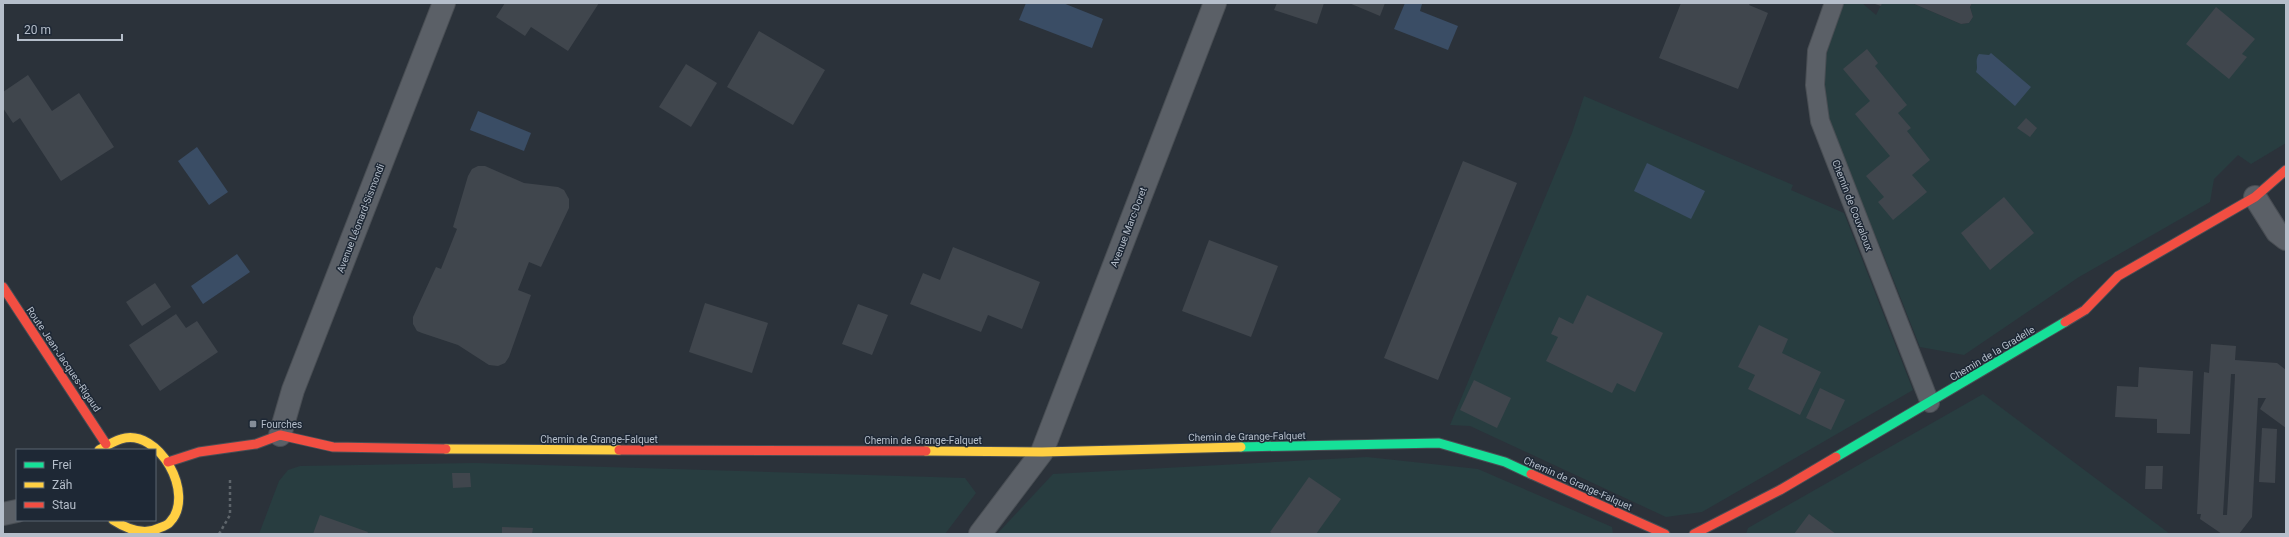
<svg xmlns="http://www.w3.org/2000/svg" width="2289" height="537" font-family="Roboto,sans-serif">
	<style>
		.green { fill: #283d40 }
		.water { fill: #3a4d65 }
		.building { fill: #40464d; fill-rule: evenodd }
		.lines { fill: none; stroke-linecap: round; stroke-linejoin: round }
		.lane-casing { stroke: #494e54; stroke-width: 20 }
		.street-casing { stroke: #494e54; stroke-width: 24 }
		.fast-casing { stroke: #494e54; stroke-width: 11 }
		.slow-casing { stroke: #494e54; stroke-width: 11 }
		.jam-casing { stroke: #494e54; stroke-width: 11 }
		.path { stroke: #5e656b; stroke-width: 2.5; stroke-dasharray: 3 3; stroke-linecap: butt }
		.lane { stroke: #5b6067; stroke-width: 18 }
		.street { stroke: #5b6067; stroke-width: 22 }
		.fast { stroke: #16e098; stroke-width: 9 }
		.slow { stroke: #ffcf43; stroke-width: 9 }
		.jam { stroke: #f24e42; stroke-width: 9 }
		.poi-dot { fill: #858d98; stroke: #1e2835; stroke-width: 1.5 }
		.labels { text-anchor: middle; stroke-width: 3; stroke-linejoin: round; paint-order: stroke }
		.street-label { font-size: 10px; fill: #b5beca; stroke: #1e2835 }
		.poi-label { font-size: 10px; fill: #b5beca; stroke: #1e2835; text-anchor: start }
	</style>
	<rect width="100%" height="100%" fill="#2b323a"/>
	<g class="green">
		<path d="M1844,3H1862L1876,15L1882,3H1912L1961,24L1969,23L1973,17L1970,7L1972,3H2285L2286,143L2251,164L2238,155L2214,179L2210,202L2079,277L1964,355L1920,347C1905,310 1891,272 1875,235C1858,194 1819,121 1822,78C1824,53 1836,27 1844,3Z"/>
		<polygon points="1584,96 1793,185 1791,190 1844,213 1913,390 1702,512 1666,517 1470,426 1450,425 1572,133"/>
		<polygon points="1983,394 2170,534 1746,534 1748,528"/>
		<polygon points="1367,457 1478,469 1612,527 1613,534 997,534 1053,474"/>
		<polygon points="475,463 965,478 976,493 945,534 259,534 279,481 288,470 300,466"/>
	</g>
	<g class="water">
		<polygon points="1026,3 1063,3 1103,19 1092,48 1019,20"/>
		<polygon points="1405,3 1422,4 1420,11 1458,26 1448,50 1394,29"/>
		<path d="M1991,53L2031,87L2015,106L1976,72C1979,66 1974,61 1979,54L1989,55Z"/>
		<polygon points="478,111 531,133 524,151 470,130"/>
		<polygon points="197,147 228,192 209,205 178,161"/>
		<polygon points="1647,163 1705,191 1691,219 1634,191"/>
		<polygon points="237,254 250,272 203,304 191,286"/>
	</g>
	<g class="building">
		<polygon points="505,3 599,3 568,51 531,27 525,36 496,17"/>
		<polygon points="1277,3 1324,3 1317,24 1274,10"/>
		<polygon points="1349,3 1385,3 1380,16"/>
		<polygon points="1681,3 1750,3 1749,5 1768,13 1738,89 1659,58"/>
		<polygon points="1872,3 1882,3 1881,6"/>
		<polygon points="1912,3 1972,3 1970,7 1973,17 1969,23 1961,24"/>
		<polygon points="2216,7 2255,39 2242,54 2247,57 2229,79 2186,44"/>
		<polygon points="759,31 825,70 793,125 727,87"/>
		<polygon points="1867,49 1878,63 1875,66 1907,105 1898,113 1911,128 1907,131 1930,160 1912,175 1927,192 1893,220 1878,202 1884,197 1866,176 1890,156 1855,114 1870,101 1843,69"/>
		<polygon points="686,64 717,83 691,127 659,107"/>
		<polygon points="28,75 52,111 79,93 114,147 61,181 20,118 13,123 3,108 3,92"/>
		<polygon points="2026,118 2037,128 2030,137 2017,128"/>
		<polygon points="1463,161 1517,183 1438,380 1384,358"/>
		<polygon points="478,166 485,166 524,183 558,187 564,190 569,199 569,208 541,267 529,262 518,290 531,295 509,357 505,363 498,366 489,365 458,345 422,333 417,331 413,324 413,317 436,267 441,269 457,229 453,227 468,176 472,169"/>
		<polygon points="2004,197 2034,233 1990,270 1961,233"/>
		<polygon points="1209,240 1278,266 1251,337 1182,311"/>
		<polygon points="953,247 1040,282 1022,329 988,315 981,332 910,304 923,273 940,280"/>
		<polygon points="155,283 171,307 142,326 126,302"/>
		<polygon points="1587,295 1663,333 1635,392 1617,383 1612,393 1546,361 1558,337 1551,334 1559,317 1573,324"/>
		<polygon points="705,303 768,323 752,373 689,352"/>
		<polygon points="858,304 888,315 872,355 842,344"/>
		<polygon points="176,314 186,328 197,321 218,352 160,391 129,345"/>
		<polygon points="1759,325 1788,339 1782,353 1821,372 1800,415 1748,389 1755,375 1738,367"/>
		<path d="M2211,344L2236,346L2235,360L2277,363L2286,370V428L2260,409L2266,398H2258L2252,517L2239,534H2222L2200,519L2201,514H2197L2204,372L2209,373ZM2231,374H2235L2234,397L2227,515H2223Z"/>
		<polygon points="2139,367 2193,371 2190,434 2157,433 2157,419 2115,417 2117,386 2138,387"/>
		<polygon points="1474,380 1511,398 1497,428 1460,410"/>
		<polygon points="1820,388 1845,400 1831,430 1806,418"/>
		<polygon points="2262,428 2277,429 2275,483 2259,482"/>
		<polygon points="2146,466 2163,466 2162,489 2145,489"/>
		<polygon points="452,473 470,473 471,487 453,488"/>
		<polygon points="1309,477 1341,499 1316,534 1273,534 1270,532"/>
		<polygon points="1809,514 1836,534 1794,534"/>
		<polygon points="320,515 368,532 367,534 313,534"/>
		<polygon points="502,527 533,528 532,534 502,534"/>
	</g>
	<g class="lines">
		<defs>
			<polyline id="lane" points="1834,3 1817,51 1815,85 1820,121 1930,403"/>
			<g id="street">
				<polyline points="2255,197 2277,232 2286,239"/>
				<polyline points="280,435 293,390 444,3"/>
				<polyline points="3,514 17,511"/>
				<polyline points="980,534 1042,452 1215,3"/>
			</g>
			<g id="fast">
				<polyline points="1241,447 1439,443 1505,462 1531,474"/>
				<polyline points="1836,457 2065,322"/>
			</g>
			<g id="slow">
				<polyline points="446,449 619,450"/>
				<path d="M99,450C106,446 114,441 121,439C159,427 196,495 170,522C168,525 162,527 159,528C144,536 127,529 113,520"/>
				<polyline points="926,451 1042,452 1241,447"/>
			</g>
			<g id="jam">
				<polyline points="3,287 106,444"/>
				<polyline points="2065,322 2085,310 2118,276 2255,197 2286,170"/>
				<polyline points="619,450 926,451"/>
				<polyline points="168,462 199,452 256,444 280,435 333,447 446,449"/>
				<polyline points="1531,474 1665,534"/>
				<polyline points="1694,534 1780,490 1836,457"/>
			</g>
		</defs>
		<use href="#lane" class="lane-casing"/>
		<use href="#street" class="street-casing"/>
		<use href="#fast" class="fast-casing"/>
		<use href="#slow" class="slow-casing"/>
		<use href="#jam" class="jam-casing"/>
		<polyline class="path" points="219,534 230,515 230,479"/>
		<use href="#lane" class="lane"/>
		<use href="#street" class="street"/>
		<use href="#fast" class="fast"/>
		<use href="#slow" class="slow"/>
		<use href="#jam" class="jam"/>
	</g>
	<rect class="poi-dot" x="249" y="420" width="8" height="8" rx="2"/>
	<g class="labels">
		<g class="street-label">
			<text transform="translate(1853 205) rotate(69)" y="4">Chemin de Couvaloux</text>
			<text transform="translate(360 218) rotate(-69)" y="4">Avenue Léonard-Sismondi</text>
			<text transform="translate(1128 227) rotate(-69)" y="4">Avenue Marc-Doret</text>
			<text transform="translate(1992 353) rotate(-31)" y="4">Chemin de la Gradelle</text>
			<text transform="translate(64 359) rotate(56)" y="4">Route Jean-Jacques-Rigaud</text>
			<text transform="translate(1247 436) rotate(-1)" y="4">Chemin de Grange-Falquet</text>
			<text x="599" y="443">Chemin de Grange-Falquet</text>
			<text x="923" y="444">Chemin de Grange-Falquet</text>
			<text transform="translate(1578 483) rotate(24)" y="4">Chemin de Grange-Falquet</text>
		</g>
		<g class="poi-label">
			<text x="261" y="428">Fourches</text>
		</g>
	</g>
	<rect width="2289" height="537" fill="none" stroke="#b5beca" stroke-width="8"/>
	<rect x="16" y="449" width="140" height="72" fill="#1e2835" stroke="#5a6471"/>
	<rect x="24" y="462" width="20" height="6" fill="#16e098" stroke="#5a6471"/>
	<text x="52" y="469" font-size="12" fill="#b5beca">Frei</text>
	<rect x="24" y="482" width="20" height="6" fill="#ffcf43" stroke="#5a6471"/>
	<text x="52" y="489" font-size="12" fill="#b5beca">Zäh</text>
	<rect x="24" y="502" width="20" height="6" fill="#f24e42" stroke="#5a6471"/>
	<text x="52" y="509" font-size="12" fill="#b5beca">Stau</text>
	<path d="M18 34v6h104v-6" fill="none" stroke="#b5beca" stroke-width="2"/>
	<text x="24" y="34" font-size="12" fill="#b5beca" stroke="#1e2835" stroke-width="3" paint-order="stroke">20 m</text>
</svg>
